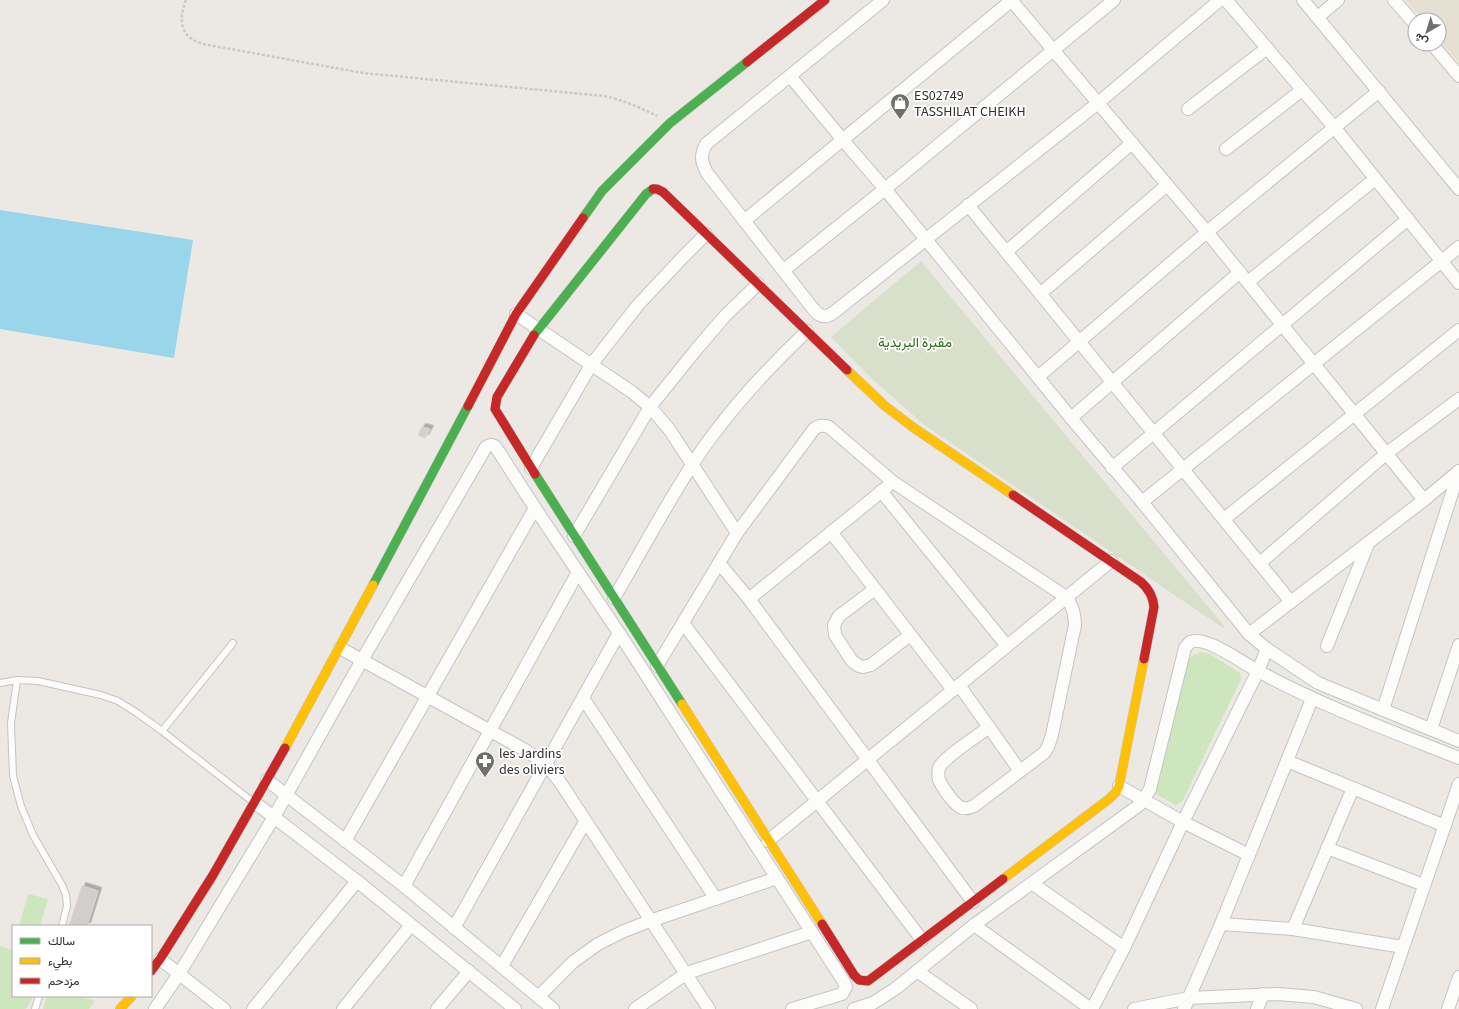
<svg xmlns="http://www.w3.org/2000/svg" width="1459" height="1009" font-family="'Source Sans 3',Vazirmatn,sans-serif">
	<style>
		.education { fill: #e6e0d3 }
		.green { fill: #cee6be }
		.cemetery { fill: #d8e0cc }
		.water { fill: #99d6ec }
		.building { fill: #d1cecb; stroke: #d7d4d0; filter: url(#shadow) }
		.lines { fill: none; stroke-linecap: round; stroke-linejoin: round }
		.lane-casing { stroke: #c5c4c5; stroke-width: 8 }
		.street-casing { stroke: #c5c4c5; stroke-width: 14 }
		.fast-casing { stroke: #c5c4c5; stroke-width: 10 }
		.slow-casing { stroke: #c5c4c5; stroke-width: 10 }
		.jam-casing { stroke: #c5c4c5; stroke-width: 10 }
		.path { stroke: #c9c9c8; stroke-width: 2.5; stroke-dasharray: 3 2; stroke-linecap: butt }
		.lane { stroke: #fcfcfb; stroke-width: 6 }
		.street { stroke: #fcfcfb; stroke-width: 12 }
		.fast { stroke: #4caf50; stroke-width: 9 }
		.slow { stroke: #ffc107; stroke-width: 9 }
		.jam { stroke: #c62828; stroke-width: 9 }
		.labels { text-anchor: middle; stroke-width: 3.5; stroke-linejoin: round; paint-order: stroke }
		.poi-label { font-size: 14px; fill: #2e2e2e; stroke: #fff; text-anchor: start }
		.park-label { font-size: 14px; fill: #2c6e1b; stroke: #fff }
	</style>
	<defs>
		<filter id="shadow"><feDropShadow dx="3.5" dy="-3.5" stdDeviation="0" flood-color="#0004"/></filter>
	</defs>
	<rect width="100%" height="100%" fill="#ece8e4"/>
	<polygon class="education" points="1406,0 1459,0 1459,63 1439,39 1439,20 1423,20"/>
	<g class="green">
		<path d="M1202,652L1210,654L1240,673L1241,679L1182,802L1176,805L1156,794L1155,789L1185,664C1189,657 1194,654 1202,652Z"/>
		<polygon points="28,894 48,899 40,926 19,926"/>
		<polygon points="13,945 13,996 33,996 28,1006 25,1009 0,1009 0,946 11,950"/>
		<polygon points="47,996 79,996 95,1001 89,1009 43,1009"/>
	</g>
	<polygon class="cemetery" points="921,261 1225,627 1223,628 923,424 870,377 831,337"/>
	<polygon class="water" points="0,210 193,240 174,358 0,329"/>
	<g class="building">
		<polygon points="422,427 430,429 425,438 418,435"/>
		<polygon points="82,886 98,891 87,926 69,926"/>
	</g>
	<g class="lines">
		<defs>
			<g id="lane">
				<polyline points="17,680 11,723 13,776 21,806 33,835 62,885 66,895 67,906 62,926"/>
				<polyline points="0,683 17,680 38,681 101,695 118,701 137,713 162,731 253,802"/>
				<polyline points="162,731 233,643"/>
				<polyline points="35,1009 39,996"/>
			</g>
			<g id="street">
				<path d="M883,0L706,144C700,156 701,161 707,173L814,310C820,317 826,318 833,313L1098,103L1220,0"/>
				<polyline points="1011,0 1207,232 1424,500"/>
				<polyline points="1226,0 1334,127 1459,283"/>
				<polyline points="1303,0 1459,189"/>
				<polyline points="1394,0 1415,24"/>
				<polyline points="1318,17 1338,0"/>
				<polyline points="1432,44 1459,76"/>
				<polyline points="790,76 842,139 885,189 1071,418 1142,502 1249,634 1267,649 1318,683 1459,741"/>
				<polyline points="1188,109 1267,48"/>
				<polyline points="1226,149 1302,90"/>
				<polyline points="968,205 1291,602"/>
				<polyline points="744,221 1012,0"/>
				<polyline points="1006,252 1132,143"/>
				<polyline points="784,270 885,189 1114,0"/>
				<polyline points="1248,282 1375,179"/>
				<polyline points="1040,294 1167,185"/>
				<polyline points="516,314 632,392 650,407 669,429 737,533"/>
				<polyline points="1038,377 1207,232 1379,91"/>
				<polyline points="1071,418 1240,272"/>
				<polyline points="531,468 591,365 638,305 683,257 706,234"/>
				<polyline points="1112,468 1408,219"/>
				<polyline points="881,491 1007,646"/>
				<polyline points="1142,502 1459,247"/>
				<polyline points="1224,519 1459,330"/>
				<polyline points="831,532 953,690"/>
				<polyline points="574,536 650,407 695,351 725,316 758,284"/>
				<polyline points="719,563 749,599 973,902"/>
				<polyline points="1260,563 1387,453 1459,399"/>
				<polyline points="875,589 839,616 834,625 835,635 852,661 859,666 863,667 871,665 910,635"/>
				<path d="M614,598C640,554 664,508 692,465C724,415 764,372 807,331"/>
				<polyline points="749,599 887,487"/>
				<polyline points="683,623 922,940"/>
				<polyline points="1249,634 1424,500 1459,471"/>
				<polyline points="1327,646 1368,544"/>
				<polyline points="340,648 525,750 546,764 560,782 709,1009"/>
				<path d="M657,666L737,533L814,429C819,425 823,425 829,427L893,482L1066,597C1073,606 1075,614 1075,625L1052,735L1048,747L1044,753L974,806C970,808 967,809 962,808C955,806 942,787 939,780C938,776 938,772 939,768C943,758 979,735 989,727"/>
				<polyline points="959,685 1020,771"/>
				<polyline points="583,698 716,899"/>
				<polyline points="1383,710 1459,471"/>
				<polyline points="1431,729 1459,645"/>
				<polyline points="1287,761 1445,826"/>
				<polyline points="267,780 404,886 553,1009"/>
				<polyline points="1119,786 1183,822 1249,855"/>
				<path d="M255,803L274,817L362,660L486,447C490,444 494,444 497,449L535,508L619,633L844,982L846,987L842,994L792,1009"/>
				<polyline points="345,841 535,508"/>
				<polyline points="768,841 1111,561"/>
				<polyline points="1327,848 1424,885"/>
				<polyline points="1033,884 1124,948"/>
				<polyline points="404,886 578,572"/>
				<polyline points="1221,924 1293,929 1403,947"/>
				<polyline points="974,925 1091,1009"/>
				<polyline points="454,928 619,633"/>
				<polyline points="1293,929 1353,788"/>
				<polyline points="160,959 224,1009"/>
				<polyline points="502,966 585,822"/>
				<polyline points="917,971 971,1009"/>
				<polyline points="538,997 573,962 598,944 624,931 650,921 777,878"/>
				<polyline points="155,1009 179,974 274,817 357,881 515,1009"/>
				<polyline points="253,1009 357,881"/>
				<polyline points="343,1009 411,925"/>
				<polyline points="437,1009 469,971"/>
				<polyline points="635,1009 687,973 812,932"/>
				<path d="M854,1009L873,1003L895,989L974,925L1138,806L1144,799L1150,789L1185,648L1190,642C1206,635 1242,663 1258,671C1322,706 1391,731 1459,758"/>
				<polyline points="1092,1009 1124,948 1183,822 1258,671 1267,649"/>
				<polyline points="1134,1009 1189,998 1278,994 1314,997 1356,1009"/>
				<polyline points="1184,1009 1221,924 1312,699"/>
				<polyline points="1257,1009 1263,994"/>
				<polyline points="1382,1009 1459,784"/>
				<polyline points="1448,1009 1459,977"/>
			</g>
			<g id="fast">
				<polyline points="583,218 602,191 670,123 747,62"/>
				<polyline points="534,335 646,194 653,189"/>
				<polyline points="535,474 682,704"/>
				<polyline points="373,585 468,406"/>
			</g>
			<g id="slow">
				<polyline points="847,370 885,406 914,428 1013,495"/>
				<polyline points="682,704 822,924"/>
				<polyline points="285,748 373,585"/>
				<polyline points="1003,879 1109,799 1116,792 1119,786 1144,659"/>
				<polyline points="120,1009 132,996"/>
			</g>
			<g id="jam">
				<polyline points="747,62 825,0"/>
				<polyline points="653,189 657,189 663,192 847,370"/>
				<polyline points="534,335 497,397 495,409 535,474"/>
				<polyline points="468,406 516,314 583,218"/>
				<path d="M1013,495L1141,582C1149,589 1153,596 1154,607L1144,659"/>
				<polyline points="822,924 854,975 859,980 868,981 1003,879"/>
				<polyline points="151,971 160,959 213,875 285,748"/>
			</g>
		</defs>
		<use href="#lane" class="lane-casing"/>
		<use href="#street" class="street-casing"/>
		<use href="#fast" class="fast-casing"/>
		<use href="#slow" class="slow-casing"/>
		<use href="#jam" class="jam-casing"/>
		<path class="path" d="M186,0C178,21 180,37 203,44L363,73L604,96C623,100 639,107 657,116"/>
		<use href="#lane" class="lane"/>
		<use href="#street" class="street"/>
		<use href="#fast" class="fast"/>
		<use href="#slow" class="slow"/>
		<use href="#jam" class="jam"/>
	</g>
	<defs>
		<symbol id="shop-pin" viewBox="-11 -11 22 30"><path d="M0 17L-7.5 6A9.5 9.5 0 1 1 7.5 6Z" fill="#706f6e" stroke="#fff"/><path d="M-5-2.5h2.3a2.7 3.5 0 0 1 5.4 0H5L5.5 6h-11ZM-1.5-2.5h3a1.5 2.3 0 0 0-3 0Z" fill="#fff"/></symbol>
		<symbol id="pharmacy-pin" viewBox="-11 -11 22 30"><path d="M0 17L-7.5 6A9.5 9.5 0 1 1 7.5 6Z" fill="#706f6e" stroke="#fff"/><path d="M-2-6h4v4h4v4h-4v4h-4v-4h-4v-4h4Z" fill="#fff"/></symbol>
	</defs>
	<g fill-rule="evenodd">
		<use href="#shop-pin" x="889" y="92" width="22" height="30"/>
		<use href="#pharmacy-pin" x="474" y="750" width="22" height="30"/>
	</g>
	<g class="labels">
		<g class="poi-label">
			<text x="914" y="100">ES02749<tspan x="914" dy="16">TASSHILAT CHEIKH</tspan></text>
			<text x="499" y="758">les Jardins<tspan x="499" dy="16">des oliviers</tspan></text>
		</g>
		<g class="park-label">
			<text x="915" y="347">مقبرة البريدية</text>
		</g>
	</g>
	<rect x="12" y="925" width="140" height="72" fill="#ffffff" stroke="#ababab"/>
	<rect x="20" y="938" width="20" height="6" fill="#4caf50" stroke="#ababab"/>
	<text x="48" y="945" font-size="12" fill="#2e2e2e">سالك</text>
	<rect x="20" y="958" width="20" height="6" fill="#ffc107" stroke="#ababab"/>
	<text x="48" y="965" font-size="12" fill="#2e2e2e">بطيء</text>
	<rect x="20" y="978" width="20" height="6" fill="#c62828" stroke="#ababab"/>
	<text x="48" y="985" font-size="12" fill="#2e2e2e">مزدحم</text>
	<g transform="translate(1427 32) rotate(218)"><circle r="19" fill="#ffffff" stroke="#ababab"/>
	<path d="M0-3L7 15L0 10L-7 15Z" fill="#706f6e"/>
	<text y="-6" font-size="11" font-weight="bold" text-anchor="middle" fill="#2e2e2e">ش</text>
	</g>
</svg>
